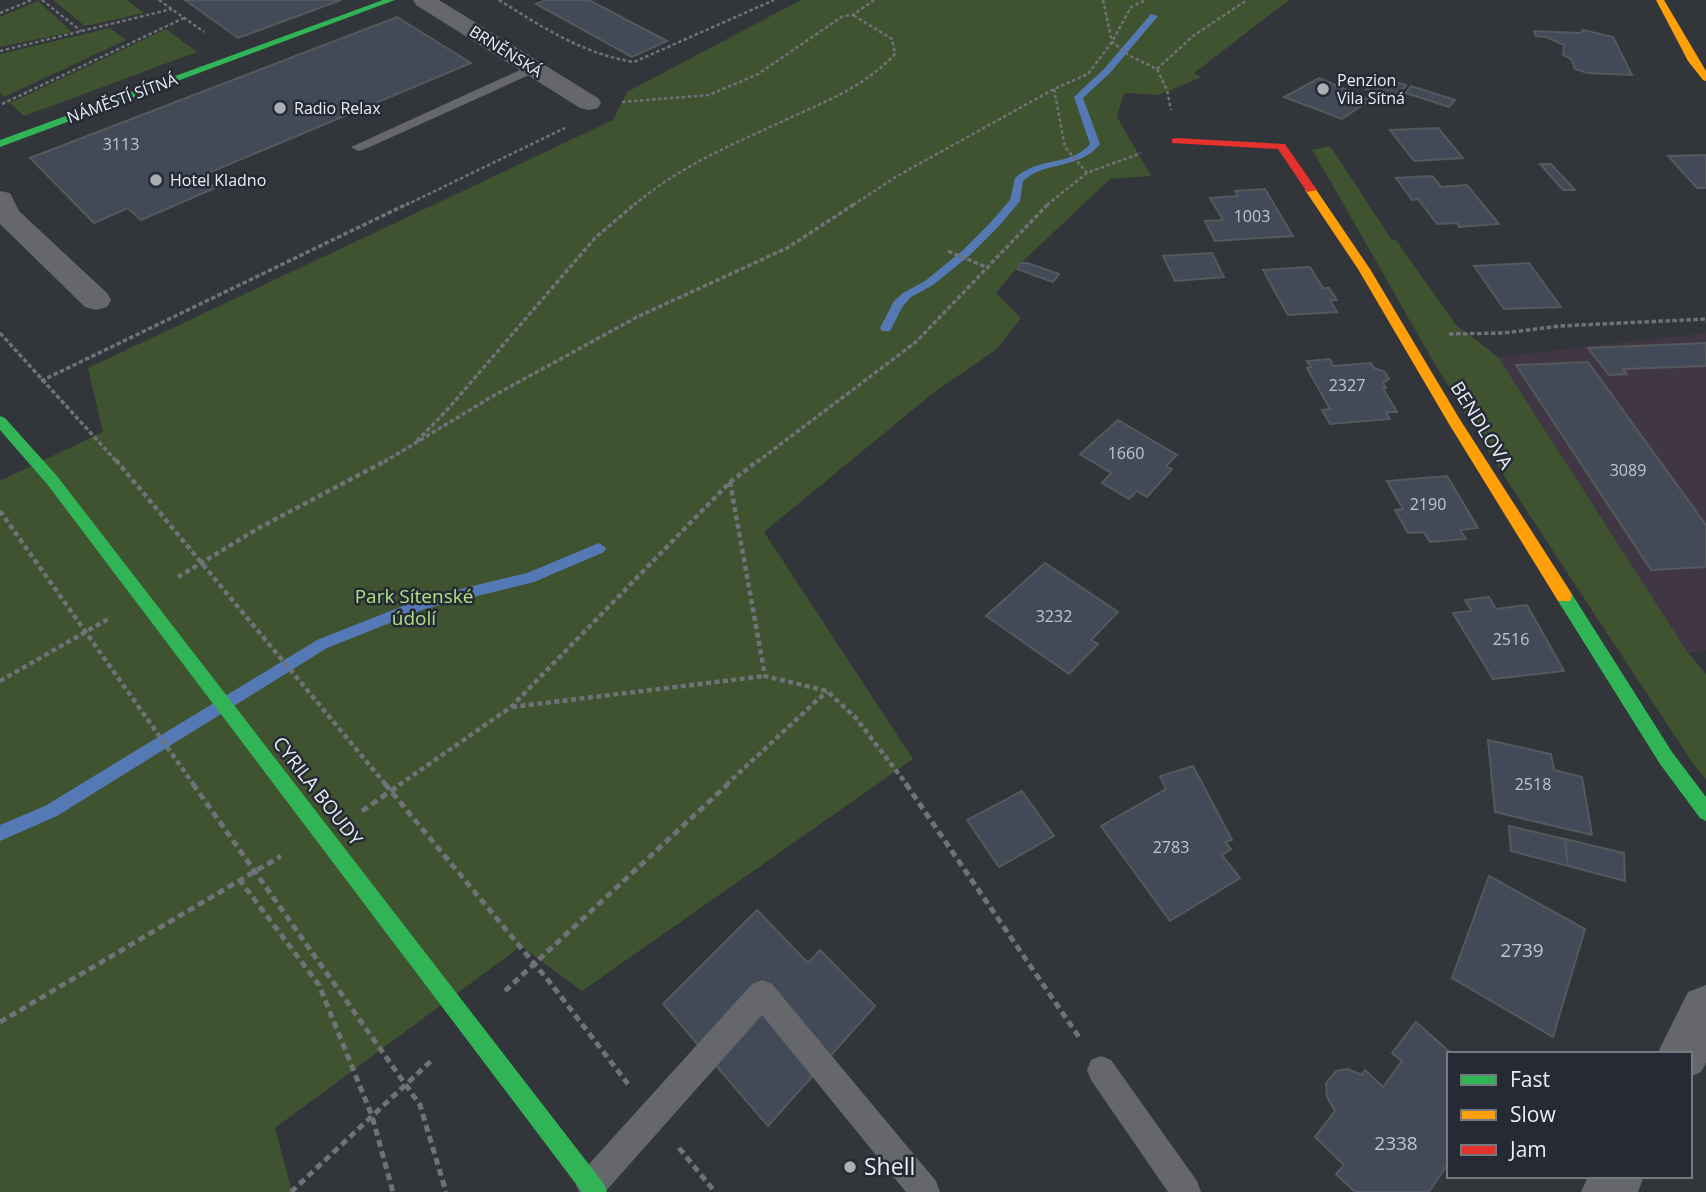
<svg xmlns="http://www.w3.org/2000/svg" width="1706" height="1192" font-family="'Open Sans',sans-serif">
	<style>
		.commercial { fill: #413744 }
		.green { fill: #3f5330 }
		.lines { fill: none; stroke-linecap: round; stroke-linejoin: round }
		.stream { fill: #5579b4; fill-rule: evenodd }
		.building { fill: #424a58; stroke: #55585c; stroke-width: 2 }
		.path-far3 { stroke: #6f7276; stroke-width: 2.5; stroke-dasharray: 3.5 2.5; stroke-linecap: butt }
		.path-far2 { stroke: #6f7276; stroke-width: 3.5; stroke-dasharray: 4.5 2.5; stroke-linecap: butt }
		.path-far1 { stroke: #6f7276; stroke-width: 4.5; stroke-dasharray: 5 3.5; stroke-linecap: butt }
		.path { stroke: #6f7276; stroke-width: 5; stroke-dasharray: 7 4.5; stroke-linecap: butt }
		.lane { fill: #65676b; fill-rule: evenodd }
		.street { fill: #65676b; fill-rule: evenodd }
		.fast { fill: #30b455; fill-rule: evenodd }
		.slow { fill: #ff9f0a; fill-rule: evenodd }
		.jam { fill: #e5322d; fill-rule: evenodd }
		.poi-dot { fill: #aaaeb3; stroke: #252a34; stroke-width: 2.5 }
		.labels { text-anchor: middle; stroke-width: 5; stroke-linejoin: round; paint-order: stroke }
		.far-street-label { font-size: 16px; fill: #eaeef4; stroke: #252a34 }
		.far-poi-label { font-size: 16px; fill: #eaeef4; stroke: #252a34; text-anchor: start }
		.number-label { font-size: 16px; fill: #c0c5cd }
		.street-label { font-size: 19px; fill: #eaeef4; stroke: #252a34 }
		.park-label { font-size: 19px; fill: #ace282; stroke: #252a34 }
		.near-number-label { font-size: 19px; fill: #c0c5cd }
		.near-poi-label { font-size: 23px; fill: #eaeef4; stroke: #252a34; text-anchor: start }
	</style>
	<rect width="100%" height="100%" fill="#32363a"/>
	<polygon class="commercial" points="1706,333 1706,650 1688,653 1498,357"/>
	<g class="green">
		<polygon points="53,0 127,0 144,13 85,26"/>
		<polygon points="801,0 1289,0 1194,73 1202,77 1159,95 1124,93 1117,117 1151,176 1110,179 1021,263 996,293 1021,318 997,349 933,393 764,532 913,759 582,991 521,946 275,1128 292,1192 0,1192 0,481 103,432 88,368 613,120 627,92"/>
		<polygon points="38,1 72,32 0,47 0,17"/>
		<polygon points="110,28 126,40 4,97 0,93 0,54"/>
		<polygon points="166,29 197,52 24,116 10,103"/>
		<path d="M1330,146L1392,240H1396L1456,325L1498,357L1688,653L1706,674V779L1694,765C1623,656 1550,549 1481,439C1421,345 1369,246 1312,150Z"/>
	</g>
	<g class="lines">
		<g class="stream">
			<path d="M1151,14L1158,16L1110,73L1083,98L1100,144C1080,170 1046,160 1023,181L1020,201L999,226L970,255L933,285L911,297L903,306L890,331H882L880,328L894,301L903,293L925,281L962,251L991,222L1010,200L1015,178C1039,156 1070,167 1090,144L1074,97L1104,69Z"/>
			<polygon points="599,543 606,548 604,552 534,582 425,609 327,648 57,816 0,841 0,825 45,806 317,640 423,598 527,573"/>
		</g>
	</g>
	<g class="building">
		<polygon points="185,0 341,0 238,38"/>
		<polygon points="546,0 589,0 667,41 632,57 536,4"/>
		<polygon points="397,17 471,63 201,176 215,188 141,220 128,208 94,223 30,158"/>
		<polygon points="1583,30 1613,37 1632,75 1587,73 1575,69 1571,59 1563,55 1564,45 1546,37 1536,36 1534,31 1580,33"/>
		<polygon points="1376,76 1406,85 1396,98 1366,89"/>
		<polygon points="1319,78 1370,100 1342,119 1284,97"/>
		<polygon points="1411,86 1455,100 1449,107 1406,93"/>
		<polygon points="1438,128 1463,158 1414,161 1390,130"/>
		<polygon points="1706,155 1706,188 1697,188 1668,156"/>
		<polygon points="1540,164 1551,164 1575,190 1563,190"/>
		<polygon points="1432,176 1441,187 1467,185 1499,224 1459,227 1457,223 1437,224 1418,199 1412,200 1396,178"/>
		<polygon points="1265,189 1293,236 1215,241 1205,221 1223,220 1210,198 1238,196 1235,191"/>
		<polygon points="1212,253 1224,277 1175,281 1163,256"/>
		<polygon points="1021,263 1027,263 1059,274 1053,282 1017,269"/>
		<polygon points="1529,263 1561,307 1504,309 1474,266"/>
		<polygon points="1310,267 1323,288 1329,288 1337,300 1330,300 1337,312 1288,315 1263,270"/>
		<polygon points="1706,343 1706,366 1623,369 1627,374 1609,375 1588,348"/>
		<polygon points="1330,359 1333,366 1371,363 1374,368 1385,372 1389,379 1383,383 1386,388 1383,388 1397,412 1386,412 1390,419 1330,424 1322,410 1330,409 1307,368 1311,367 1307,361"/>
		<polygon points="1588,362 1706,525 1706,567 1651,570 1516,365"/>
		<polygon points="1118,420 1177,455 1166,466 1172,469 1147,497 1137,491 1129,499 1102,483 1111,473 1080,454"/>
		<polygon points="1447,476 1478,528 1460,530 1466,539 1430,542 1424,532 1408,533 1395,510 1403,509 1387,481"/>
		<polygon points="1045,563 1118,612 1091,640 1098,644 1069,674 986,616"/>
		<polygon points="1489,597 1496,609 1527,605 1564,671 1493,679 1453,613 1472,611 1465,600"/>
		<polygon points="1488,740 1551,754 1554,770 1582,777 1592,835 1495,812"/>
		<polygon points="1193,766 1232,840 1225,842 1231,849 1222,855 1240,878 1170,921 1101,826 1166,789 1160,776"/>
		<polygon points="1022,791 1054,836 999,867 967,820"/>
		<polygon points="1509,826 1565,839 1568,866 1511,851"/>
		<polygon points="1565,839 1624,853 1625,881 1568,866"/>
		<polygon points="1489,876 1585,929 1553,1037 1452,978"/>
		<polygon points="757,910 808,963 820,950 875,1006 768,1126 663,1004"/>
		<polygon points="1416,1022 1452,1054 1449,1054 1449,1162 1429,1192 1355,1192 1336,1174 1344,1165 1315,1137 1335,1111 1327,1097 1326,1083 1336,1071 1348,1069 1362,1075 1365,1070 1383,1087 1402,1061 1392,1053"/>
	</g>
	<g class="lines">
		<g class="path-far3">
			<polyline points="42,0 81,31"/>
			<polyline points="159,0 204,32"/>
			<path d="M499,0C542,27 583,54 634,62L774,0"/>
			<polyline points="1103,0 1112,42 1130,56 1157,69 1167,90 1171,110"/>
			<polyline points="0,13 32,0"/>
			<polyline points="0,51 172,9"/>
			<polyline points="1157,69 1193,36 1247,0"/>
			<polyline points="1054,89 1065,147 1087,173"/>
			<polyline points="622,102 709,95 758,74 843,16 853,15 874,0"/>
			<polyline points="2,104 184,18"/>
			<polyline points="406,205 565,128"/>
			<path d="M634,205C680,166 735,143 790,118C829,100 865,86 895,54L892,39L853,15"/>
			<polyline points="853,205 899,175 1054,89 1088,74 1112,42 1131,7 1146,0"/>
			<polyline points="1047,205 1087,173 1141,153"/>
		</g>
		<g class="path-far2">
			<polyline points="948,251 988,268"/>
			<polyline points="0,333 117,462"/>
			<polyline points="1449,334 1504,333 1560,326 1706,319"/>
			<polyline points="41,381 409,203"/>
			<polyline points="417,441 448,409 595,238 636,203"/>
			<polyline points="384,462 493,396 637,317 787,248 856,203"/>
			<polyline points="757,462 916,342 1049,203"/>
		</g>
		<g class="path-far1">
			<polyline points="116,460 386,785"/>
			<polyline points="730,482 765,676 827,691 856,718 907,785"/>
			<polyline points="0,511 194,785"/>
			<polyline points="178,577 259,528 387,460"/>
			<polyline points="0,681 108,619"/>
			<polyline points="512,707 765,676"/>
			<polyline points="399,785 511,707 730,482 759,460"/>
			<polyline points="726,785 827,691"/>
		</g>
		<g class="path">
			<polyline points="193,784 420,1105 446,1192"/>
			<polyline points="385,784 552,985 628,1084"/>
			<polyline points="906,784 1081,1040"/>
			<polyline points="362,811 401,784"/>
			<polyline points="239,879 319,985 372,1116 393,1192"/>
			<polyline points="505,991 728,784"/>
			<polyline points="0,1022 281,856"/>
			<polyline points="679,1148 715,1192"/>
			<polyline points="291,1192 432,1060"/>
		</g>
		<g class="lane">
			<polygon points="533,64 538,65 538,71 363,150 358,151 351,147"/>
			<polygon points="762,980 772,984 936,1181 940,1192 906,1192 762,1015 605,1192 579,1192 576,1185 580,1174 752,984"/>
			<polygon points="1101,1056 1111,1060 1197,1181 1201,1192 1168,1192 1091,1080 1087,1070 1091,1060"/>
		</g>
		<g class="street">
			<polygon points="413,0 439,0 598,98 601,103 598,108 589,110 580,108 416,5"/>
			<polygon points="0,191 10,193 19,211 107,293 111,300 107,307 96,310 85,307 0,224"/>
			<polygon points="1706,985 1706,1063 1701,1072 1690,1077 1690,1054 1657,1054 1688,992"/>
			<polygon points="1588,1176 1644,1176 1638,1192 1581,1192"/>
		</g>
		<g class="fast">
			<polygon points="383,0 395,0 0,147 0,140"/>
			<polygon points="0,416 5,418 57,476 604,1184 607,1192 582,1192 47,484 0,430"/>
			<polygon points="1564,590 1570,591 1672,752 1706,797 1706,821 1700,818 1660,764 1558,601 1556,596 1558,591"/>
		</g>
		<g class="slow">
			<polygon points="1656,0 1664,0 1706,71 1706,81 1703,80 1688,61"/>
			<polygon points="1307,188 1315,188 1370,269 1459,418 1570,591 1572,596 1570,601 1558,601 1449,424 1358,269 1305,190"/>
		</g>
		<polygon class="jam" points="1176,138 1285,144 1317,190 1307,192 1278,149 1172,143 1172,139"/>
	</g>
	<g class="poi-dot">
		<circle cx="1323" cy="89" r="7"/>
		<circle cx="280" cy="108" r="7"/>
		<circle cx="156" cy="180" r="7"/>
		<circle cx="850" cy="1167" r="7"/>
	</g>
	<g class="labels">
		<g class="far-street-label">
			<text transform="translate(506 51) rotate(32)" y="6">BRNĚNSKÁ</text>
			<text transform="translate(122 98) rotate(-20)" y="6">NÁMĚSTÍ SÍTNÁ</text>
		</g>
		<g class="far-poi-label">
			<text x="1337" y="86">Penzion<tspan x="1337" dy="18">Vila Sítná</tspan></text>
			<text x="294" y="114">Radio Relax</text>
			<text x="170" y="186">Hotel Kladno</text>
		</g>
		<g class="number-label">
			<text x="121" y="150">3113</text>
			<text x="1252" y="222">1003</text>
			<text x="1347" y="391">2327</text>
			<text x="1126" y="459">1660</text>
			<text x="1628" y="476">3089</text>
			<text x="1428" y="510">2190</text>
			<text x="1054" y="622">3232</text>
			<text x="1511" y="645">2516</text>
			<text x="1533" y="790">2518</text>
			<text x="1171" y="853">2783</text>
		</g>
		<g class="street-label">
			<text transform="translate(1482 425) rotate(58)" y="7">BENDLOVA</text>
			<text transform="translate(318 791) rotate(52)" y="7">CYRILA BOUDY</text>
		</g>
		<g class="park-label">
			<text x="414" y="603">Park Sítenské<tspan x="414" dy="22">údolí</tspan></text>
		</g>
		<g class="near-number-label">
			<text x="1522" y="957">2739</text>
			<text x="1396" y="1150">2338</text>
		</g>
		<g class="near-poi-label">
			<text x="864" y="1175">Shell</text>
		</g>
	</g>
	<rect x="1447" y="1052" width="245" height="126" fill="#252a34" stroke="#747881" stroke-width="2"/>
	<rect x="1461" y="1075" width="35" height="10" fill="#30b455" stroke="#747881" stroke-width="2"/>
	<text x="1510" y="1087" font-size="21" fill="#eaeef4">Fast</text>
	<rect x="1461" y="1110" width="35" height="10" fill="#ff9f0a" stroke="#747881" stroke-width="2"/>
	<text x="1510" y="1122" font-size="21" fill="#eaeef4">Slow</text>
	<rect x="1461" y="1145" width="35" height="10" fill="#e5322d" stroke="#747881" stroke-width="2"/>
	<text x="1510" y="1157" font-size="21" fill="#eaeef4">Jam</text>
</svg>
